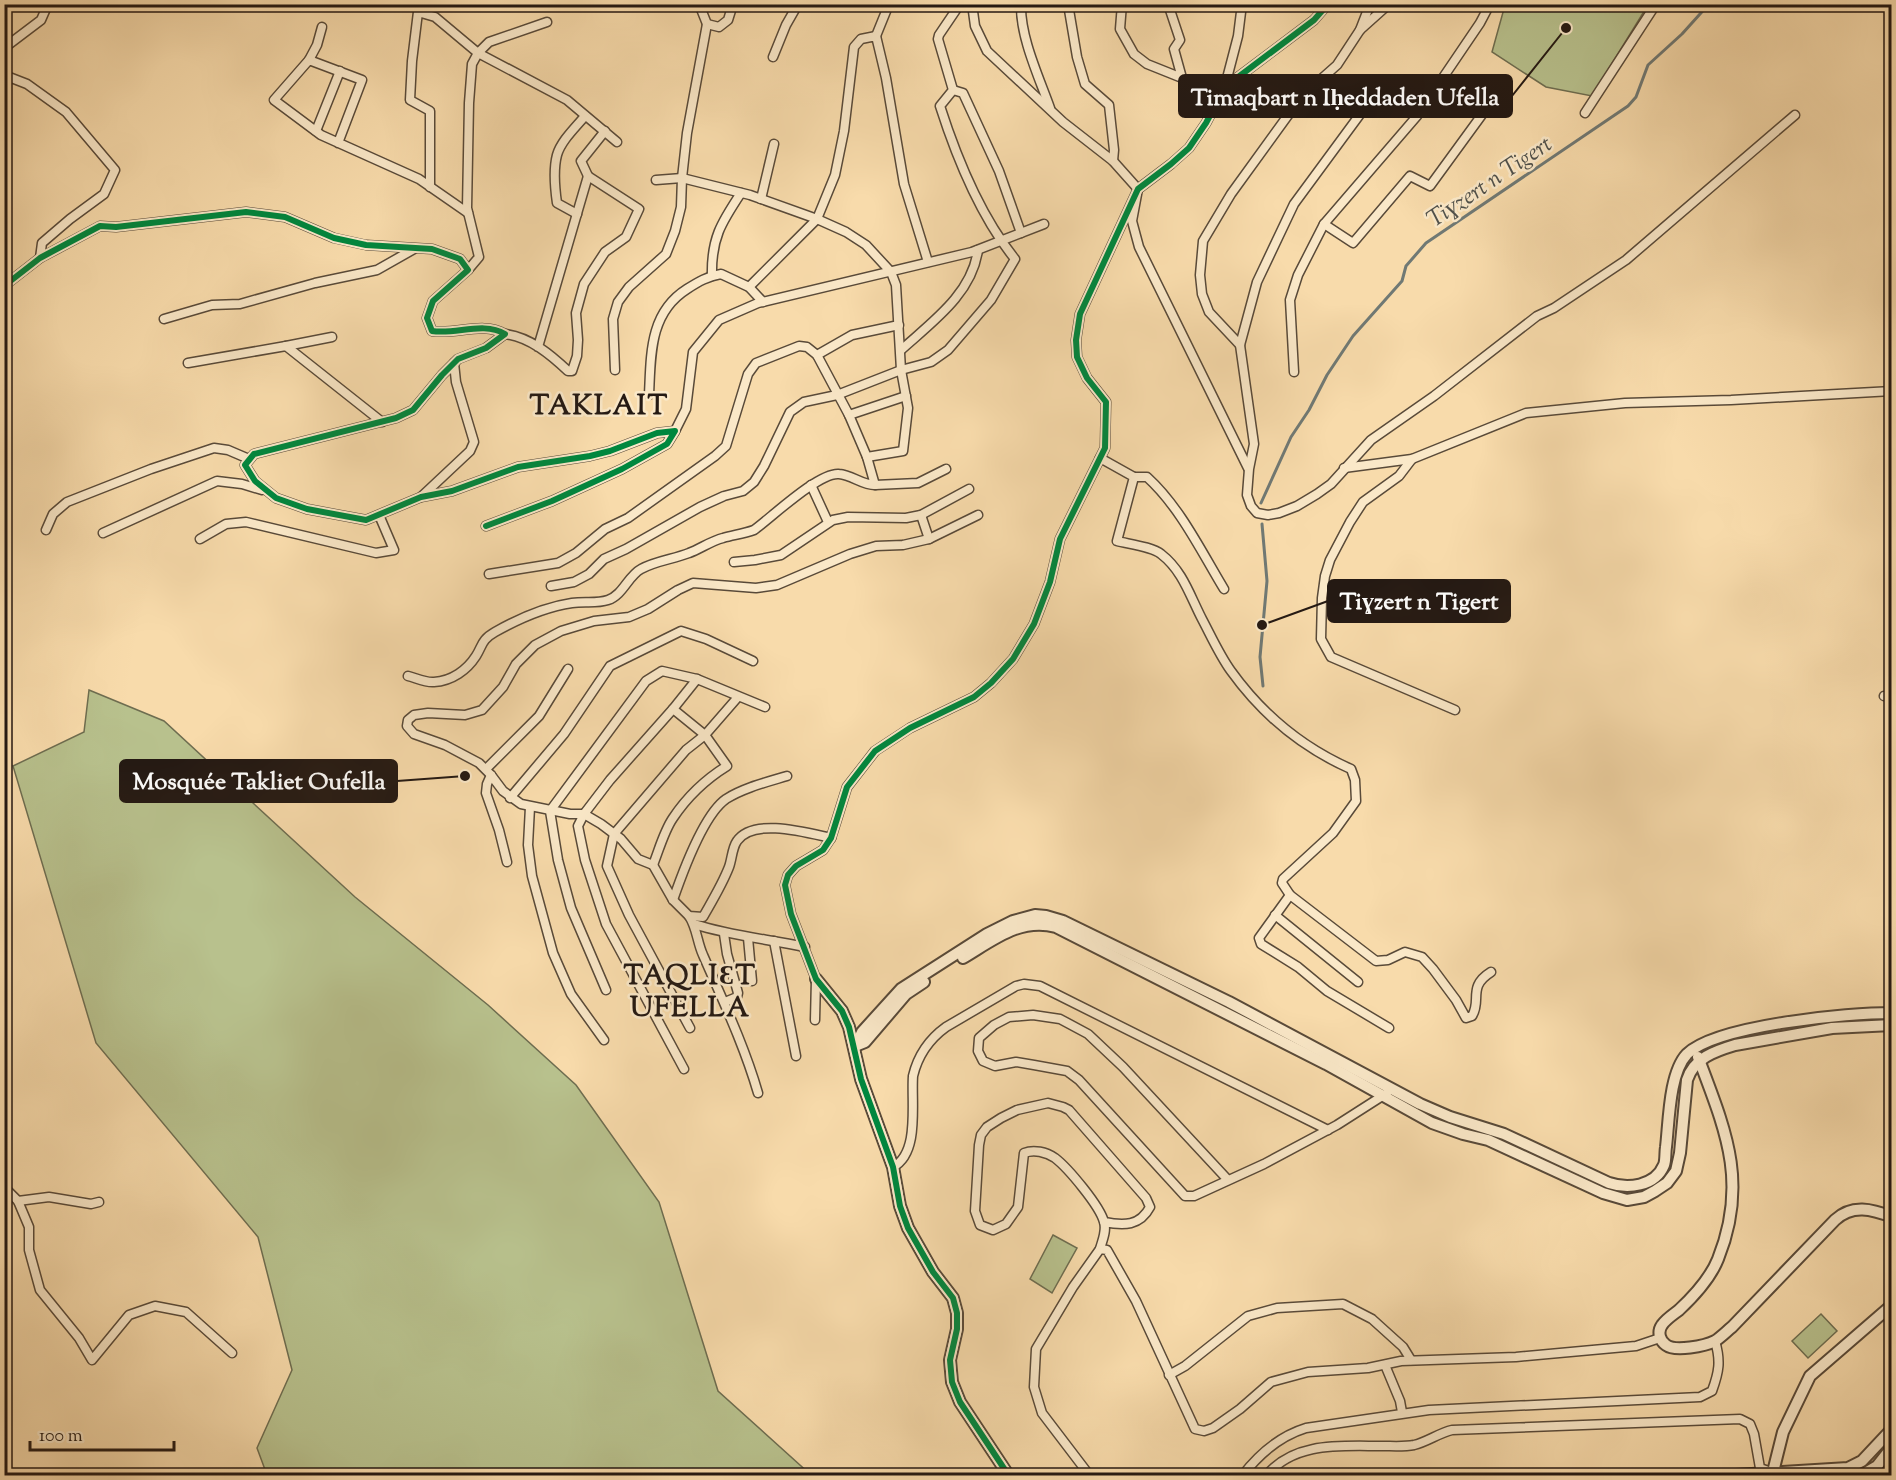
<svg xmlns="http://www.w3.org/2000/svg" width="1896" height="1480" font-family="'Sorts Mill Goudy',serif">
	<style>
		.green { fill: #b8c18d; stroke: #6e6d50; stroke-width: 1.5 }
		.lines { fill: none; stroke-linecap: round; stroke-linejoin: round }
		.stream { stroke: #707974; stroke-width: 3 }
		.minor-casing { stroke: #594a39; stroke-width: 11 }
		.tertiary-casing { stroke: #594a39; stroke-width: 14 }
		.minor { stroke: #fae8c8; stroke-width: 8 }
		.tertiary { stroke: #fae8c8; stroke-width: 10 }
		.cycleway-casing { stroke: #fae8c8; stroke-width: 10 }
		.cycleway { stroke: #00873e; stroke-width: 6 }
		.labels { text-anchor: middle; stroke-width: 5; stroke-linejoin: round; paint-order: stroke }
		.water-label { font-size: 24px; font-style: italic; fill: #50514b; stroke: #fae8c8 }
		.district-label { font-size: 28px; font-weight: bold; letter-spacing: 1.5px; fill: #241913; stroke: #fae8c8 }
		.leader { fill: none; stroke: #241913; stroke-width: 2 }
		.callout-dot { fill: #241913; stroke: #fae8c8; stroke-width: 2 }
		.callout { fill: #241913; stroke: #241913; stroke-width: 2 }
		.callout-label { font-size: 24px; text-anchor: middle; font-weight: bold; fill: #fff }
	</style>
	<rect width="100%" height="100%" fill="#f8dbab"/>
	<filter id="stains"><feTurbulence type="fractalNoise" baseFrequency=".00333" numOctaves="4"/><feColorMatrix values="0 0 0 0 .2 0 0 0 0 .09 0 0 0 0 .02 0 0 0 .5 -.17"/></filter>
	<radialGradient id="worn" r=".72"><stop offset=".6" stop-color="#630" stop-opacity="0"/><stop offset="1" stop-color="#630" stop-opacity=".3"/></radialGradient>
	<g class="green">
		<polygon points="1505,5 1648,5 1592,96 1546,87 1492,52"/>
		<polygon points="89,690 164,721 355,897 488,1005 576,1085 659,1202 718,1391 811,1475 267,1475 257,1448 292,1370 258,1237 96,1043 13,766 84,732"/>
		<polygon points="1053,1235 1077,1248 1052,1293 1030,1279"/>
		<polygon points="1821,1314 1837,1331 1808,1358 1792,1341"/>
	</g>
	<g class="lines">
		<g class="stream">
			<polyline points="1261,503 1291,437 1309,410 1327,375 1353,336 1402,281 1406,266 1426,243 1628,106 1636,97 1648,65 1682,34 1709,4"/>
			<polyline points="1262,524 1267,581 1260,657 1263,686"/>
		</g>
		<defs>
			<g id="minor">
				<polyline points="699,4 707,24 719,27 728,20 733,4"/>
				<polyline points="972,4 975,26 987,51 1063,122 1113,161 1138,189 1132,221 1139,247 1248,468"/>
				<path d="M1021,4C1020,37 1039,77 1050,108"/>
				<polyline points="1068,4 1077,57 1085,84 1109,105 1114,150 1113,161"/>
				<polyline points="1122,4 1120,29 1134,54 1147,64 1182,78 1174,49 1180,40 1168,4"/>
				<polyline points="1360,30 1389,4"/>
				<polyline points="876,36 889,4"/>
				<polyline points="4,48 41,20 48,4"/>
				<polyline points="773,57 786,25 798,4"/>
				<polyline points="309,60 317,45 322,27"/>
				<polyline points="4,72 9,77 27,84 66,112 115,170 104,194 70,219 42,243 40,258"/>
				<polyline points="1182,78 1214,107"/>
				<polyline points="1225,86 1238,36 1242,4"/>
				<polyline points="953,90 963,93 999,171 1021,233"/>
				<polyline points="1361,113 1294,204 1257,282 1240,345 1254,444 1249,469 1247,495 1251,506 1257,513 1268,515 1279,513 1297,506 1317,494 1331,484 1371,440 1434,396 1537,316 1554,308 1626,260 1795,115"/>
				<polyline points="1585,113 1656,4"/>
				<polyline points="316,131 340,71"/>
				<polyline points="338,143 362,80 309,60 274,100 321,135 419,179 468,213"/>
				<polyline points="588,176 581,161 605,131"/>
				<polyline points="430,187 430,111 410,100 412,61 418,12 435,17 478,53 567,100 617,142"/>
				<polyline points="761,199 774,144"/>
				<path d="M577,214L557,203C555,189 553,170 557,155C561,141 575,128 585,116"/>
				<polyline points="1324,224 1353,243 1410,176 1430,186 1500,90"/>
				<polyline points="468,270 479,257 467,208 469,103 472,64 478,53 489,42 547,22"/>
				<path d="M712,276C711,239 721,223 741,193"/>
				<path d="M4,286L40,258L100,226L116,227L246,212L285,217L334,238L366,245L432,249L460,259L468,270L433,301L427,318L432,331C456,335 483,321 505,334L486,348L458,359L442,375L413,410L396,418L254,454L245,465L255,481L276,498L307,509L366,520L421,497L452,491L518,467L590,456L610,451L657,433L675,431L667,444L622,469L552,501L486,526"/>
				<polyline points="749,287 817,219 835,175 844,131 854,47 861,39 876,36 886,78 904,184 928,262"/>
				<polyline points="164,319 212,305 240,304 315,283 377,270 414,249"/>
				<path d="M505,334C530,337 551,355 568,371H572L577,356L578,340L576,313L584,284L605,252L626,237L639,209L588,176L538,347"/>
				<polyline points="1240,345 1209,312 1202,294 1200,275 1203,241 1231,194 1302,96 1337,65 1360,30 1367,12 1367,4"/>
				<polyline points="286,346 332,337"/>
				<path d="M901,350C932,322 972,294 978,250"/>
				<polyline points="817,355 852,335 899,325"/>
				<polyline points="188,363 286,346 382,422"/>
				<polyline points="615,370 613,319 618,302 629,287 666,254 675,231 681,207 682,178 687,133 707,24"/>
				<polyline points="1294,372 1290,300 1298,275 1324,224 1417,116 1480,23 1490,4"/>
				<path d="M649,395C651,355 649,313 687,289C698,282 708,276 721,274L749,287L763,302"/>
				<polyline points="849,415 906,396"/>
				<polyline points="675,431 686,409 693,352 719,320 758,303 972,252 1044,224"/>
				<path d="M1100,458L1134,477L1117,541C1129,544 1153,547 1161,554C1183,571 1190,596 1202,619C1211,636 1220,656 1231,671C1262,714 1303,748 1351,769L1355,780L1356,801L1333,833L1283,879L1282,883L1290,895L1376,961L1388,960L1405,952L1422,957L1433,969L1456,1000L1466,1018L1472,1016C1482,1000 1467,987 1491,972"/>
				<polyline points="1412,459 1399,476 1363,502 1350,522 1330,560 1325,576 1322,598 1321,639 1331,657 1455,710"/>
				<polyline points="1344,468 1412,459 1526,413 1625,403 1731,400 1892,391"/>
				<path d="M1134,477H1147C1180,507 1201,551 1224,589"/>
				<polyline points="811,485 828,522"/>
				<polyline points="875,485 918,483 946,469"/>
				<polyline points="421,497 470,451 474,442 456,382 454,363"/>
				<polyline points="921,515 929,539"/>
				<polyline points="46,530 53,514 67,502 151,469 214,448 228,450 249,459"/>
				<polyline points="103,533 217,481 242,484 262,490"/>
				<polyline points="200,539 226,524 246,522 376,553 394,550 379,515"/>
				<polyline points="734,562 755,560 781,555 833,520 848,517 906,518 921,515 969,489"/>
				<polyline points="489,574 558,563 576,553 605,529 628,518 715,456 726,446 748,374 756,363 799,346 807,347 817,355 849,415 867,457 903,451 908,408 901,370 896,285 891,272 866,245 846,232 817,219 750,195 682,178 656,180"/>
				<path d="M551,586L574,582L589,574L604,559L626,549L700,507L724,496L743,491L754,482L764,466L790,412L804,402L837,395L901,370L931,362L948,350L991,300L1015,259C980,216 957,159 940,106L953,90L938,39L939,35L960,4"/>
				<path d="M408,676C416,678 426,683 434,682C452,681 467,670 476,656C483,645 481,640 495,632C518,619 545,607 572,603C585,601 596,604 608,600C623,595 628,576 641,569C655,561 674,559 689,553C700,549 711,541 723,538C733,535 743,534 754,530C772,517 819,472 839,474C852,475 862,485 875,485L867,457"/>
				<polyline points="1884,696 1892,698"/>
				<polyline points="673,709 697,679"/>
				<polyline points="486,769 539,716 568,669"/>
				<polyline points="491,775 487,784 486,793 499,830 507,862"/>
				<polyline points="510,798 564,734 610,666 681,631 706,639 753,661"/>
				<polyline points="530,807 528,845 532,876 553,953 571,994 604,1040"/>
				<path d="M831,838C808,833 753,817 737,841C732,848 732,859 729,867C722,885 712,901 703,917L689,916L673,900L653,865L638,859L621,839L601,824L584,814H570L521,804L503,791L491,775L479,763L445,745L414,734L407,726L408,720L414,715L428,713L465,715L482,710L503,687L516,664L535,645L561,631L594,621L629,617L648,609L678,590L693,583L756,588L777,585L850,554L876,546L903,545L929,539L978,515"/>
				<path d="M653,865C659,850 664,831 673,818C687,797 706,779 727,766L705,735L673,709L610,780L584,814L578,826L585,860L606,924L684,1069"/>
				<polyline points="1290,895 1259,938 1261,944 1298,967 1327,991 1389,1028"/>
				<path d="M673,900C682,874 703,815 726,799C743,788 767,782 787,776"/>
				<polyline points="1275,915 1358,982"/>
				<path d="M689,916C697,928 697,942 703,955C723,1001 744,1045 758,1093"/>
				<path d="M694,924C731,936 768,939 805,947"/>
				<polyline points="724,934 727,954 738,993 737,997 725,1002"/>
				<polyline points="748,938 752,981"/>
				<polyline points="774,941 796,1056"/>
				<polyline points="606,990 571,908 558,860 550,811 646,681 662,671 697,679 765,707"/>
				<polyline points="815,1020 816,979 791,914 785,885 788,875 796,866 823,850 831,838 847,787 875,751 910,728 974,697 991,683 1013,659 1034,624 1050,582 1060,539 1105,448 1106,402 1087,378 1077,357 1076,340 1080,314 1138,189 1171,164 1189,148 1206,123 1225,87 1314,20 1328,4"/>
				<polyline points="690,1028 629,915 607,866 614,834 686,750 705,735 738,697"/>
				<path d="M893,1167C920,1153 911,1103 913,1076C918,1055 928,1040 946,1027L1016,986L1024,984L1040,986L1328,1130"/>
				<polyline points="1228,1180 1123,1067 1088,1034 1060,1019 1033,1015 1009,1017 994,1025 979,1038 978,1051 983,1061 995,1066 1016,1062 1034,1065 1067,1071 1079,1080 1185,1196 1194,1196 1264,1164 1337,1125 1387,1093"/>
				<polyline points="4,1190 8,1191 18,1201 29,1227 29,1250 40,1290 79,1338 92,1360 129,1315 155,1306 186,1312 232,1353"/>
				<polyline points="18,1201 49,1197 91,1204 99,1202"/>
				<path d="M1100,1249C1102,1241 1107,1231 1104,1222C1100,1206 1068,1168 1055,1158C1046,1152 1034,1149 1024,1153L1018,1207L1006,1224L993,1230L980,1225L975,1211L979,1145L981,1135L987,1127L1001,1118L1017,1110L1048,1103L1063,1107L1069,1110L1146,1198L1150,1207C1140,1226 1124,1226 1104,1222"/>
				<polyline points="1385,1365 1400,1401 1402,1412"/>
				<polyline points="1169,1375 1185,1366 1248,1316 1277,1308 1343,1304 1372,1319 1403,1347 1411,1360"/>
				<polyline points="1090,1476 1042,1413 1034,1387 1036,1349 1073,1287 1100,1249 1107,1250 1136,1301 1195,1429 1204,1431 1213,1428 1240,1409 1271,1382 1308,1372 1368,1368 1401,1361 1516,1357 1636,1346 1660,1338"/>
				<path d="M1242,1476C1259,1454 1280,1436 1306,1428L1429,1410L1700,1397L1712,1391C1719,1372 1721,1361 1715,1341"/>
				<path d="M1266,1476C1294,1441 1342,1446 1382,1446C1392,1446 1404,1447 1414,1445C1427,1442 1439,1433 1452,1430L1740,1419L1750,1424L1754,1434L1760,1468L1771,1472"/>
				<polyline points="1486,1476 1576,1474 1589,1476"/>
			</g>
			<g id="tertiary">
				<path d="M963,958C992,941 1020,917 1056,927L1326,1064L1432,1123L1463,1134L1488,1140L1603,1193L1627,1200L1644,1197L1655,1191L1667,1183L1676,1171L1680,1153L1687,1080C1694,1058 1715,1051 1735,1045L1832,1028L1892,1025"/>
				<polyline points="816,979 842,1011 849,1027 861,1079 893,1167 900,1206 908,1228 933,1272 953,1298 957,1313 957,1329 950,1360 952,1382 960,1402 1009,1476"/>
				<polyline points="855,1046 865,1042 906,994 924,982"/>
				<path d="M855,1047L862,1032L901,989L987,934L1013,921L1035,915L1046,916L1063,921L1229,1002L1420,1104L1450,1117L1504,1134L1609,1183C1627,1189 1655,1187 1664,1165C1666,1160 1665,1152 1666,1147C1669,1122 1669,1073 1687,1054C1717,1025 1848,1013 1892,1013"/>
				<path d="M1698,1057C1725,1129 1749,1182 1718,1259C1710,1279 1694,1296 1679,1310C1674,1314 1666,1319 1662,1325C1657,1332 1660,1341 1666,1345C1675,1352 1705,1346 1715,1341C1721,1337 1727,1331 1732,1327L1835,1220C1852,1204 1872,1209 1892,1217"/>
				<polyline points="1719,1476 1848,1468 1862,1461 1892,1429"/>
				<polyline points="1772,1476 1783,1432 1810,1376 1892,1305"/>
				<polyline points="1860,1476 1877,1466 1892,1447"/>
			</g>
		</defs>
		<use href="#minor" class="minor-casing"/>
		<use href="#tertiary" class="tertiary-casing"/>
		<use href="#minor" class="minor"/>
		<use href="#tertiary" class="tertiary"/>
		<defs>
			<g id="cycleway">
				<path d="M4,286L40,258L100,226L116,227L246,212L285,217L334,238L366,245L432,249L460,259L468,270L433,301L427,318L432,331C456,335 483,321 505,334L486,348L458,359L442,375L413,410L396,418L254,454L245,465L255,481L276,498L307,509L366,520L421,497L452,491L518,467L590,456L610,451L657,433L675,431L667,444L622,469L552,501L486,526"/>
				<polyline points="1009,1476 960,1402 952,1382 950,1360 957,1329 957,1313 953,1298 933,1272 908,1228 900,1206 893,1167 861,1079 849,1027 842,1011 816,979 791,914 785,885 788,875 796,866 823,850 831,838 847,787 875,751 910,728 974,697 991,683 1013,659 1034,624 1050,582 1060,539 1105,448 1106,402 1087,378 1077,357 1076,340 1080,314 1138,189 1171,164 1189,148 1206,123 1225,87 1314,20 1328,4"/>
			</g>
		</defs>
		<use href="#cycleway" class="cycleway-casing"/>
		<use href="#cycleway" class="cycleway"/>
	</g>
	<g class="labels">
		<g class="water-label">
			<text transform="translate(1489 181) rotate(-34)" y="8">Tiɣzert n Tigert</text>
		</g>
		<g class="district-label">
			<text x="599" y="414">TAKLAIT</text>
			<text x="690" y="984">TAQLIƐT<tspan x="690" dy="32">UFELLA</tspan></text>
		</g>
	</g>
	<path class="leader" d="M1566 28L1512 96M1262 625L1328 601M465 776L397 781"/>
	<g class="callout-dot">
		<circle cx="1566" cy="28" r="6"/>
		<circle cx="1262" cy="625" r="6"/>
		<circle cx="465" cy="776" r="6"/>
	</g>
	<g class="callout">
		<rect x="1179" y="75" width="333" height="42" rx="6"/>
		<rect x="1328" y="580" width="182" height="42" rx="6"/>
		<rect x="120" y="760" width="277" height="42" rx="6"/>
	</g>
	<g class="callout-label">
		<text x="1345" y="105">Timaqbart n Iḥeddaden Ufella</text>
		<text x="1419" y="609">Tiɣzert n Tigert</text>
		<text x="259" y="789">Mosquée Takliet Oufella</text>
	</g>
	<rect width="1896" height="1480" fill="none" stroke="#f8dbab" stroke-width="24"/>
	<rect x="6" y="6" width="1884" height="1468" fill="none" stroke="#241913" stroke-width="3"/>
	<rect x="12" y="12" width="1872" height="1456" fill="none" stroke="#241913" stroke-width="1.5"/>
	<path d="M30 1441v9h144v-9" fill="none" stroke="#241913" stroke-width="3"/>
	<text x="39" y="1441" font-size="18" fill="#241913" stroke="#fae8c8" stroke-width="4.5" paint-order="stroke">100 m</text>
	<rect width="100%" height="100%" filter="url(#stains)"/>
	<rect width="100%" height="100%" fill="url(#worn)"/>
</svg>
